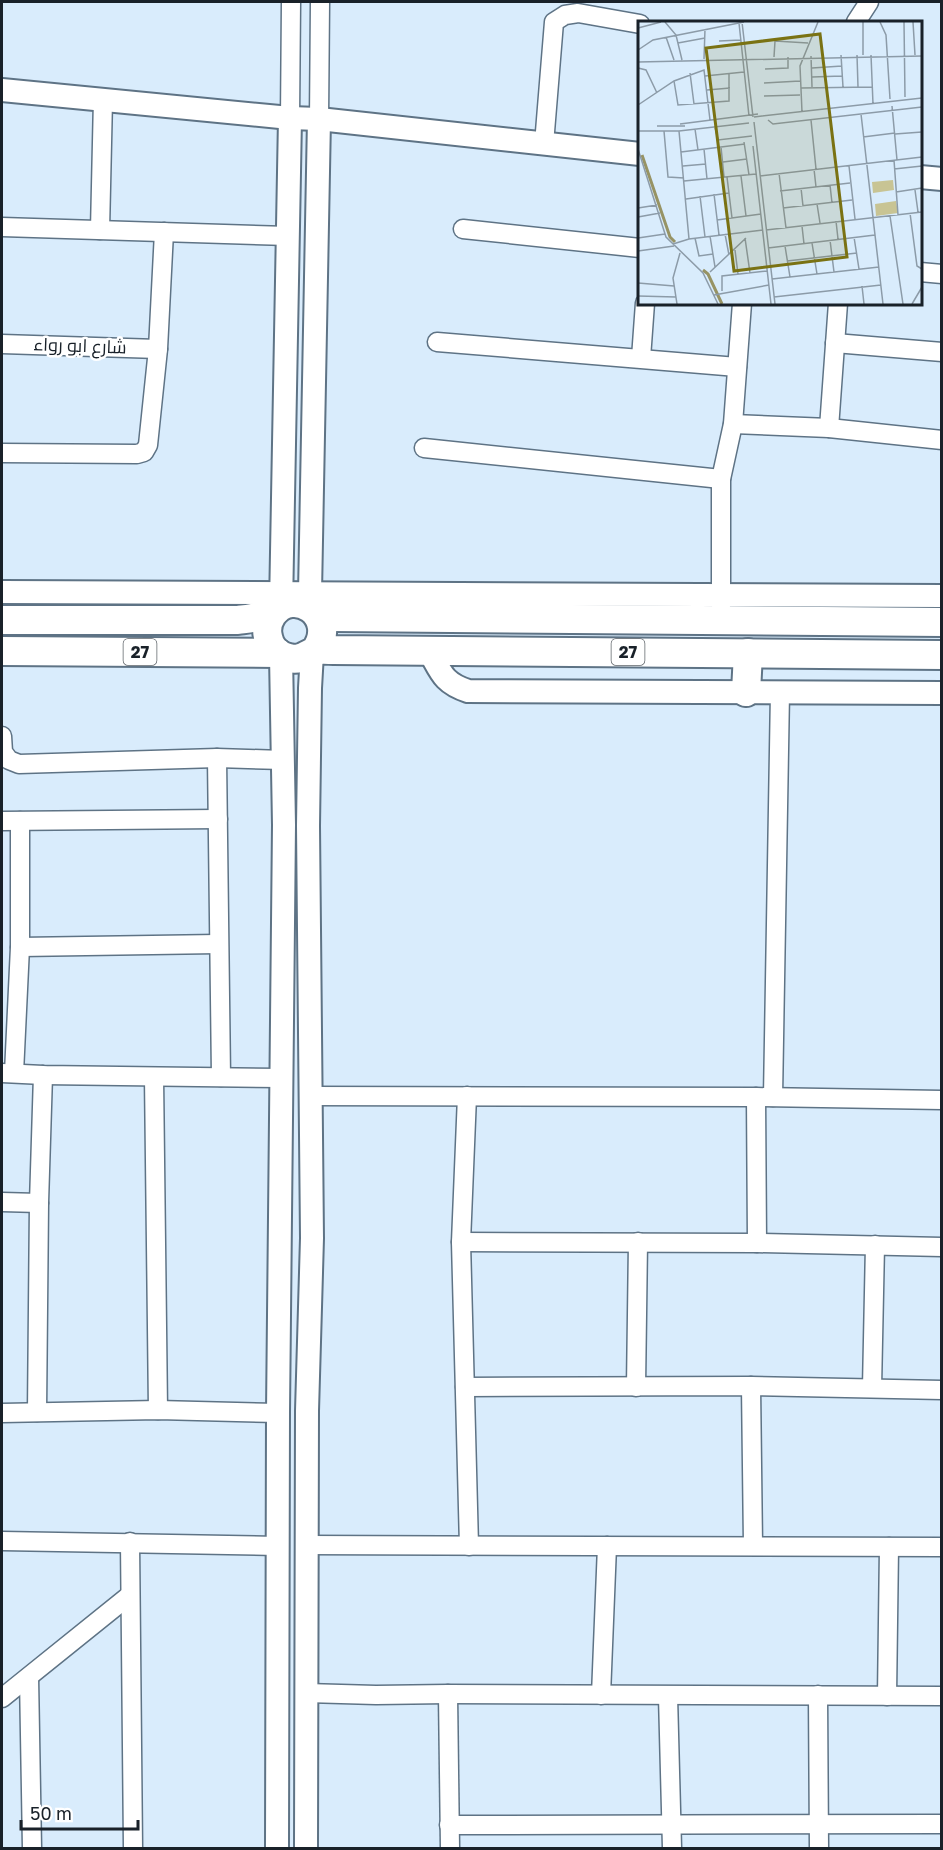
<svg xmlns="http://www.w3.org/2000/svg" width="943" height="1850" font-family="'Golos Text',Cairo,sans-serif">
	<style>
		.lines { fill: none; stroke-linecap: round; stroke-linejoin: round }
		.minor-casing { stroke: #5e7385; stroke-width: 21 }
		.tertiary-casing { stroke: #5e7385; stroke-width: 26 }
		.primary-casing { stroke: #5e7385; stroke-width: 32 }
		.minor { stroke: #fff; stroke-width: 18 }
		.tertiary { stroke: #fff; stroke-width: 22 }
		.primary { stroke: #fff; stroke-width: 28 }
		.labels { text-anchor: middle; stroke-width: 5; stroke-linejoin: round; paint-order: stroke }
		.shield { fill: #fff; stroke: #5e6469; stroke-width: 1.5 }
		.shield-label { font-size: 16px; font-weight: bold; fill: #192129 }
		.street-label { font-size: 18px; fill: #192129; stroke: #fff }
		.inset-river { fill: none; stroke: #979364; stroke-width: 3 }
		.inset-road { fill: none; stroke: #8c9ba8; stroke-width: 1.5 }
		.view { fill: #7a7213; fill-opacity: 0.15; stroke: #7a7213; stroke-width: 3 }
		.inset-edge { fill: none; stroke: #192129; stroke-width: 3 }
	</style>
	<rect width="100%" height="100%" fill="#d9ecfc"/>
	<g class="lines">
		<defs>
			<g id="minor">
				<polyline points="856,22 869,2"/>
				<polyline points="290,118 291,2"/>
				<polyline points="319,119 320,2"/>
				<polyline points="544,144 554,22 565,15 578,13 640,24"/>
				<polyline points="2,227 288,236"/>
				<polyline points="463,229 640,248"/>
				<polyline points="100,230 103,99"/>
				<polyline points="920,272 942,274"/>
				<polyline points="437,342 737,367"/>
				<polyline points="835,343 942,352"/>
				<polyline points="2,344 158,349"/>
				<polyline points="641,358 645,303"/>
				<polyline points="733,424 829,428 942,440"/>
				<polyline points="829,428 838,303"/>
				<polyline points="424,448 721,479"/>
				<polyline points="2,453 137,454 144,452 148,445 158,349 164,232"/>
				<polyline points="721,606 721,479 733,424 742,303"/>
				<polyline points="2,736 3,752 9,760 19,764 217,758 283,760"/>
				<polyline points="217,758 221,1077"/>
				<polyline points="2,821 218,819"/>
				<polyline points="20,947 218,944"/>
				<polyline points="2,1073 43,1075 281,1078"/>
				<polyline points="14,1073 20,947 20,821"/>
				<polyline points="154,1077 158,1410"/>
				<polyline points="311,1096 756,1097 942,1100"/>
				<polyline points="467,1096 461,1242 469,1546"/>
				<polyline points="756,1097 757,1243"/>
				<polyline points="773,1097 780,692"/>
				<polyline points="2,1202 39,1203"/>
				<polyline points="461,1242 757,1243 942,1247"/>
				<polyline points="751,1386 753,1545"/>
				<polyline points="465,1387 751,1386 942,1390"/>
				<polyline points="636,1387 638,1242"/>
				<polyline points="872,1388 875,1245"/>
				<polyline points="37,1412 39,1203 43,1075"/>
				<polyline points="2,1413 158,1410 278,1413"/>
				<polyline points="2,1541 277,1546"/>
				<polyline points="130,1542 133,1848"/>
				<polyline points="306,1545 942,1547"/>
				<polyline points="29,1677 32,1848"/>
				<polyline points="306,1693 376,1695 448,1694 942,1696"/>
				<polyline points="448,1694 450,1848"/>
				<polyline points="601,1695 607,1546"/>
				<polyline points="818,1695 819,1848"/>
				<polyline points="668,1696 672,1848"/>
				<polyline points="887,1696 889,1547"/>
				<polyline points="2,1698 130,1595"/>
				<polyline points="449,1825 942,1824"/>
			</g>
			<g id="tertiary">
				<polyline points="2,90 290,118 319,119 640,154"/>
				<polyline points="920,177 942,179"/>
				<polyline points="2,592 942,596"/>
				<polyline points="281,607 290,118"/>
				<polyline points="313,607 310,593 319,119"/>
				<path d="M429,651C441,672 443,683 468,691L942,693"/>
				<polyline points="277,1848 278,1413 284,825 281,655"/>
				<polyline points="306,1848 307,1411 312,1238 308,826 310,688 312,653"/>
			</g>
			<g id="primary">
				<polyline points="317,614 332,617 942,622"/>
				<path d="M2,620H238C252,618 264,617 276,610"/>
				<polyline points="2,651 278,653"/>
				<path d="M315,651C340,616 293,585 272,615C268,621 266,629 268,637C270,648 278,656 289,658C300,661 306,655 315,651C320,649 328,650 333,650L942,655"/>
				<polyline points="746,692 748,653"/>
			</g>
		</defs>
		<use href="#minor" class="minor-casing"/>
		<use href="#tertiary" class="tertiary-casing"/>
		<use href="#primary" class="primary-casing"/>
		<use href="#minor" class="minor"/>
		<use href="#tertiary" class="tertiary"/>
		<use href="#primary" class="primary"/>
	</g>
	<g class="labels">
		<g class="shield">
			<rect x="123.5" y="639" width="33" height="26" rx="4.5"/>
			<rect x="611.5" y="639" width="33" height="26" rx="4.5"/>
		</g>
		<g class="shield-label">
			<text x="140" y="658">27</text>
			<text x="628" y="658">27</text>
		</g>
		<g class="street-label">
			<text transform="translate(80 346) rotate(2)" y="6">شارع ابو رواء</text>
		</g>
	</g>
	<g transform="translate(638 21)">
		<rect width="284" height="284" fill="#d9ecfc"/>
		<path d="M255,159L256,169L235,172L234,161ZM258,180L260,192L238,195L237,183Z" fill="#c8c494"/>
		<path class="inset-river" d="M4,134L32,216L37,221M65,249L70,253L84,283"/>
		<path class="inset-road" d="M27,1L38,14L44,39M104,1L115,96M225,1V34M242,1L248,14L252,78M266,1L267,76M275,1L277,34M101,2L111,95M0,7L23,1M28,16L36,39M81,20L103,19M40,22L67,17M0,29L15,19L106,1M203,34L205,66M219,34L220,66M233,34L235,83M173,35L174,66M136,36L137,20L170,22M66,38L67,8M0,41L284,35M0,47L8,49L19,72M174,47L204,45M127,48L150,47V36M52,52L56,83M67,55L106,51M174,56L204,55M36,60L40,84L91,80V53M126,62L162,60M163,67L234,66M69,69L92,67M126,75L162,74M0,84L36,60L66,49L72,99M254,85L259,139M164,91L162,45L180,1M223,93L245,283M116,96L284,77M130,99L135,103L284,86M173,99L178,148M116,101L137,283M42,103L120,93M19,105H47M77,106L80,119L114,115M57,108L60,129M0,110H41L111,102M26,110L30,156L46,157M41,110L51,218M257,113L284,111M225,116L257,112M106,121L111,154M115,125L133,283M83,126L86,156M0,128L28,216L65,252L80,283M66,128L69,158M43,131L107,123M256,139L260,194M85,141L109,138M45,145L68,143M211,145L217,198M176,148L178,166M256,148L284,145M141,152L148,207M103,155L108,195M122,155L284,136M89,156L94,197M46,160L118,153M192,164L194,182M163,167L165,185M277,169L280,191M142,170L212,162M258,171L284,167M76,173L81,214M62,175L67,216M48,178L91,172M179,183L182,202M0,187L19,184M145,187L214,179M272,192L279,245L284,248M252,195L265,283M0,196L22,192M79,199L123,193M198,200L200,218M164,205L166,223M128,209L284,191M87,213L91,234M72,215L77,246M216,216L221,248M0,217L27,213M57,217L61,235L75,233M107,217L112,252M192,219L196,251M174,222L179,253M35,223L51,218L125,209M147,225L152,256M130,227L237,214M97,229L100,253M0,230L36,225M149,240L219,232M72,251L108,217M134,258L241,246M0,262L36,265M224,265L226,283M84,270V255L129,250M76,274L131,264M0,275L38,276M136,276L243,264M39,283L35,257L42,232M274,283L284,266"/>
		<path class="view" d="M182,13L209,236L96,250L68,27Z"/>
		<rect width="284" height="284" class="inset-edge"/>
	</g>
	<rect width="943" height="1850" fill="none" stroke="#192129" stroke-width="6"/>
	<path d="M21 1820v9h117v-9" fill="none" stroke="#192129" stroke-width="3"/>
	<text x="30" y="1820" font-size="18" fill="#192129" stroke="#ffffff" stroke-width="4.5" paint-order="stroke">50 m</text>
</svg>
